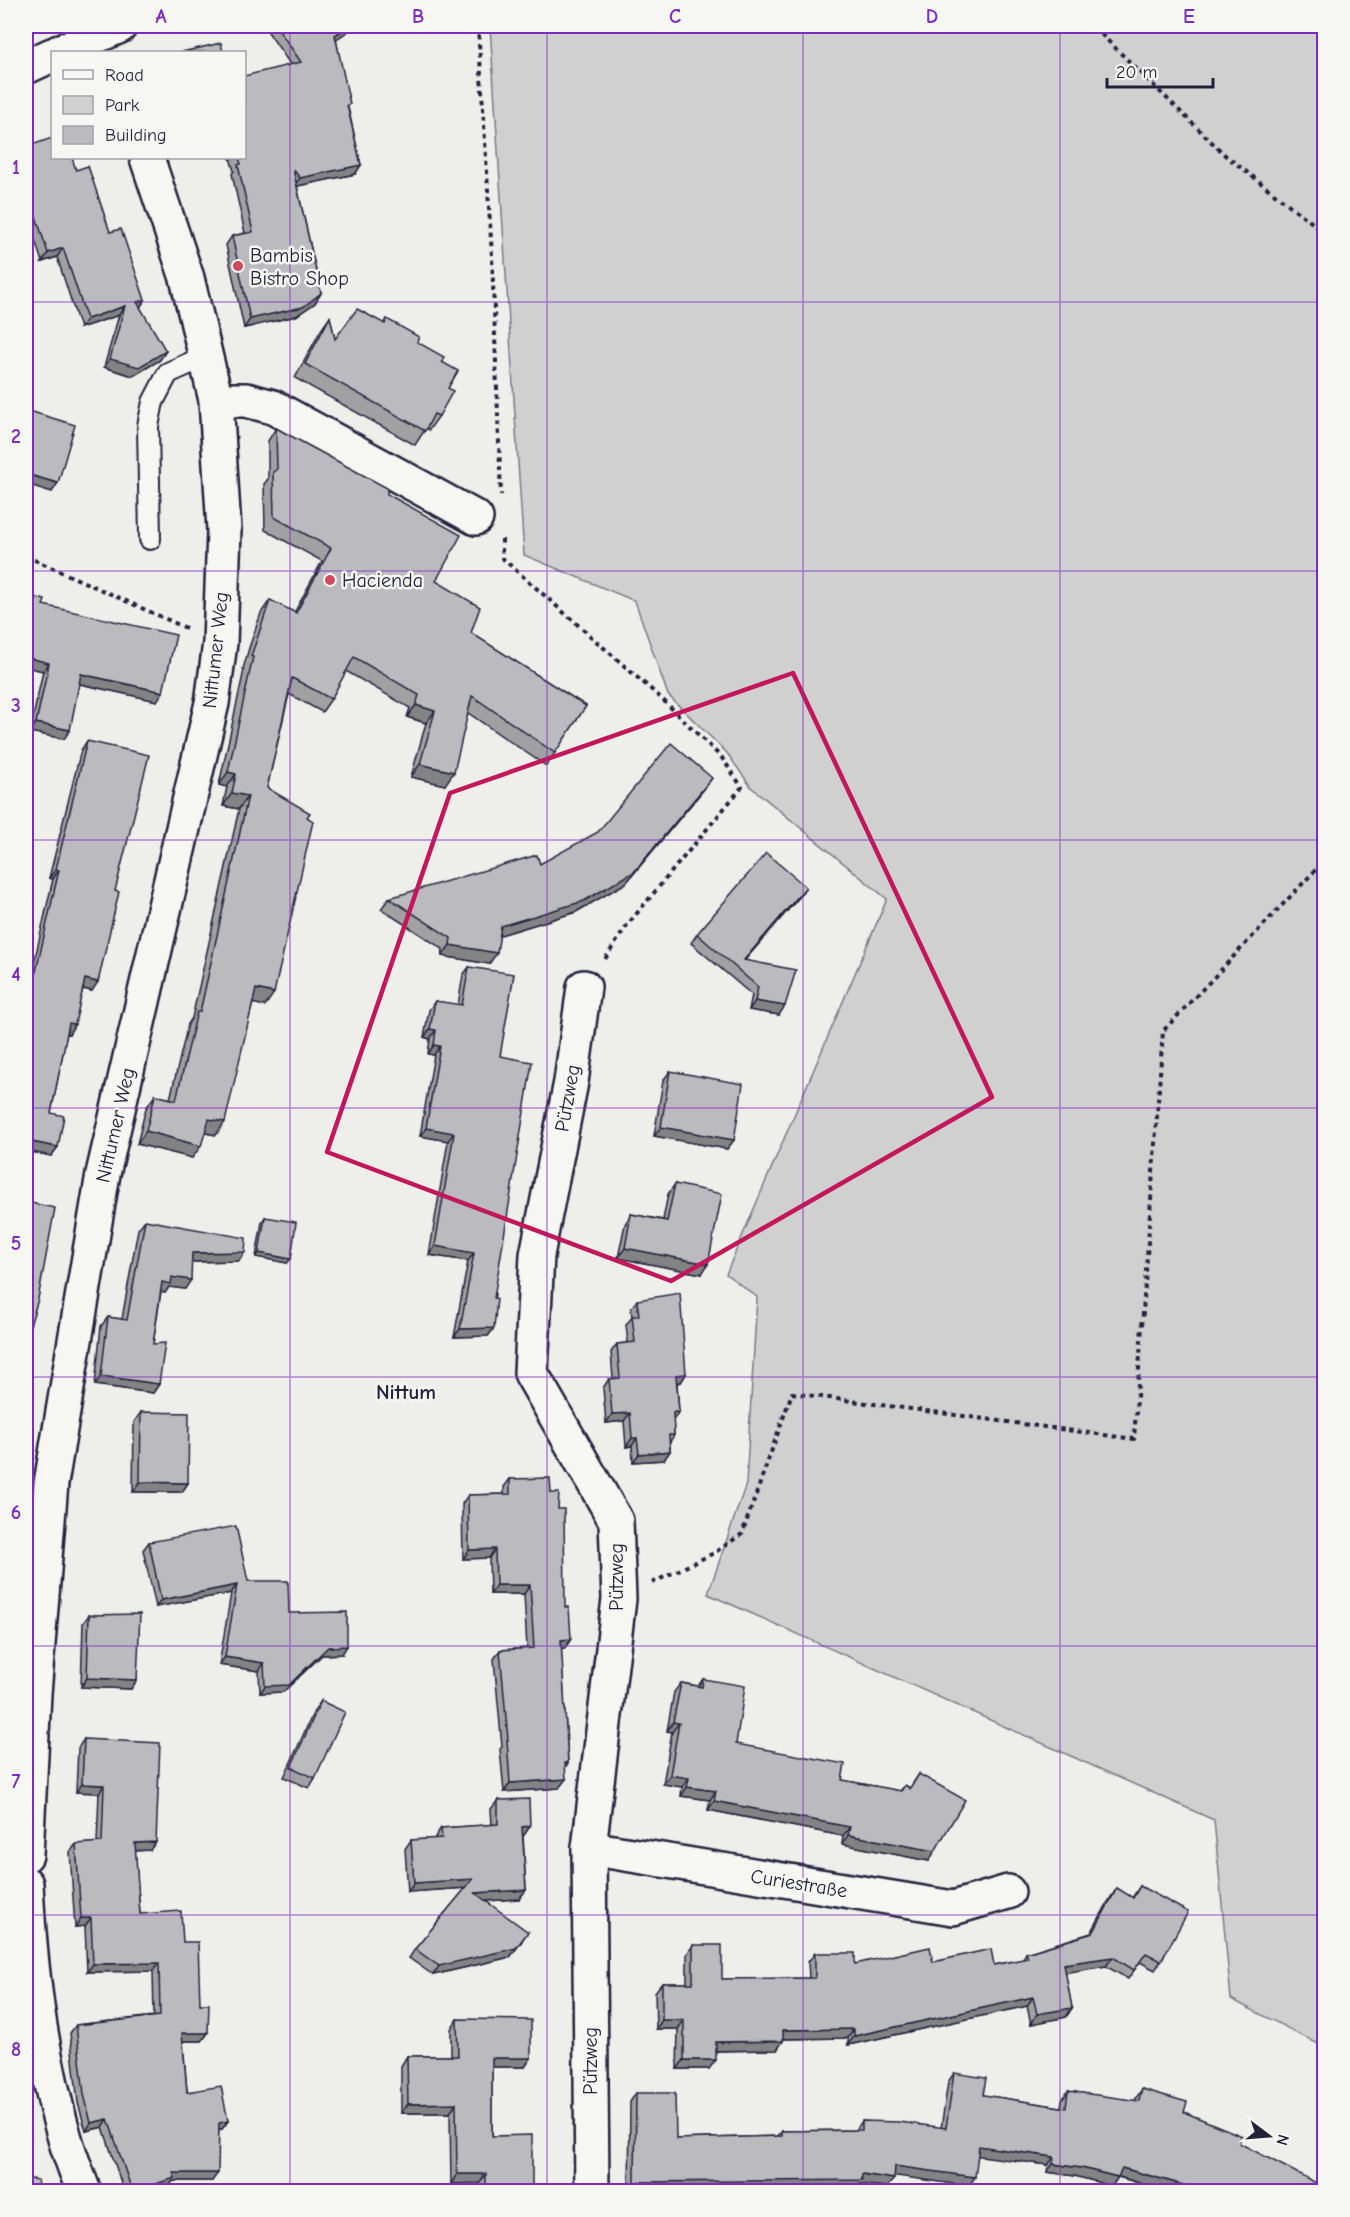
<svg xmlns="http://www.w3.org/2000/svg" width="1350" height="2217" font-family="'Comic Neue',sans-serif">
	<style>
		.green { fill: #d0d0d1; stroke: #797986; stroke-width: 1.5 }
		.lines { fill: none; stroke-linecap: round; stroke-linejoin: round }
		.service-casing { stroke: #22223b; stroke-width: 24 }
		.minor-casing { stroke: #22223b; stroke-width: 38 }
		.secondary-casing { stroke: #22223b; stroke-width: 38 }
		.path { stroke: #22223b; stroke-width: 4; stroke-dasharray: 4.5 4.5; stroke-linecap: butt }
		.service { stroke: #f6f6f2; stroke-width: 20 }
		.minor { stroke: #f6f6f2; stroke-width: 33 }
		.secondary { stroke: #f6f6f2; stroke-width: 33 }
		.wall { fill: #a1a1a4; stroke: #22223b; stroke-width: 1.5 }
		.shaded-wall { fill: #838386; stroke: #22223b; stroke-width: 1.5 }
		.building { fill: #bbbbbf; stroke: #22223b; stroke-width: 1.5 }
		.marked { fill: none; stroke: #c2185b; stroke-width: 4.5; stroke-linejoin: round }
		.grid { fill: none; stroke: #7b2cbf; stroke-width: 1.5; stroke-opacity: 0.55 }
		.poi-dot { fill: #d1495b; stroke: #f6f6f2; stroke-width: 2 }
		.labels { text-anchor: middle; stroke-width: 5; stroke-linejoin: round; paint-order: stroke }
		.poi-label { font-size: 20px; fill: #22223b; stroke: #f6f6f2; text-anchor: start }
		.street-label { font-size: 20px; fill: #22223b; stroke: #f6f6f2 }
		.neighbourhood-label { font-size: 21px; font-weight: bold; fill: #22223b; stroke: #f6f6f2 }
		.neatline { fill: none; stroke: #7b2cbf; stroke-width: 2 }
		.grid-label { font-size: 20px; text-anchor: middle; font-weight: bold; fill: #7b2cbf }
	</style>
	<rect width="100%" height="100%" fill="#eeeeeb"/>
	<filter id="ink" filterUnits="userSpaceOnUse"><feTurbulence type="fractalNoise" baseFrequency=".0167" numOctaves="2"/><feDisplacementMap in="SourceGraphic" scale="12" xChannelSelector="R" yChannelSelector="G"/><feConvolveMatrix kernelMatrix="1 2 1 2 8 2 1 2 1" color-interpolation-filters="sRGB"/></filter>
	<g filter="url(#ink)">
		<polygon class="green" points="490,26 1324,26 1324,2047 1231,1999 1214,1820 708,1594 746,1484 757,1297 726,1274 887,899 751,787 727,753 668,695 635,601 524,555"/>
		<g class="lines">
			<defs>
				<polyline id="service" points="150,539 148,426 153,402 168,373 206,356"/>
				<g id="minor">
					<polyline points="216,400 246,400 273,407 476,518"/>
					<polyline points="584,987 571,1082 537,1255 531,1373 616,1521 619,1599 589,1848 592,2192"/>
					<polyline points="589,1848 953,1908 1008,1892"/>
					<polyline points="26,1855 34,1694 51,1483 103,1174 212,703 220,643 224,530 216,400 187,278 147,158"/>
					<path d="M26,1884C30,1969 40,2053 64,2135C69,2154 77,2173 84,2192"/>
				</g>
				<g id="secondary">
					<polyline points="59,52 120,26"/>
					<polyline points="26,67 52,55"/>
				</g>
			</defs>
			<use href="#service" class="service-casing"/>
			<use href="#minor" class="minor-casing"/>
			<use href="#secondary" class="secondary-casing"/>
			<g class="path">
				<polyline points="478,26 492,256 501,495"/>
				<polyline points="1097,26 1103,36 1226,156 1324,232"/>
				<polyline points="502,539 502,558 663,700 722,758 742,787 628,924 603,962"/>
				<polyline points="26,556 186,628"/>
				<polyline points="652,1583 714,1553 742,1534 792,1393 1134,1439 1163,1031 1324,861"/>
			</g>
			<use href="#service" class="service"/>
			<use href="#minor" class="minor"/>
			<use href="#secondary" class="secondary"/>
		</g>
		<g class="wall">
			<polygon points="264,26 356,26 336,39 348,107 361,165 355,174 297,186 321,293 315,303 296,316 244,328 226,245 232,236 245,233 232,174 234,171 230,158 244,158 290,64"/>
			<polygon points="26,147 76,170 110,232 145,300 140,307 160,360 133,376 104,367 119,315 80,328 57,257 42,262 26,212"/>
			<polygon points="330,317 335,339 384,324 387,319 442,362 448,388 439,416 429,430 426,428 415,445 295,378 321,330"/>
			<polygon points="276,428 387,494 436,581 471,633 586,706 546,766 468,713 445,785 411,777 426,723 407,717 410,708 346,671 331,699 322,712 289,694 267,788 307,817 265,1006 253,1003 216,1135 205,1133 192,1158 137,1144 146,1108 155,1095 170,1099 188,1024 192,1018 239,809 223,806 227,787 219,785 244,670 243,669 249,648 261,613 270,600 294,613 322,561 265,530 264,484 268,479 268,441"/>
			<polygon points="26,595 43,605 157,701 80,684 64,739 30,732 43,671 26,667"/>
			<polygon points="87,741 115,891 92,991 83,989 69,1034 67,1033 51,1113 58,1147 51,1156 26,1151 26,998 53,879 49,878 81,750"/>
			<polygon points="704,789 626,883 576,912 500,935 489,964 442,956 443,949 381,909 389,898 540,864"/>
			<polygon points="800,896 745,960 779,1015 749,1010 752,995 691,943 697,934"/>
			<polygon points="469,967 500,1056 494,1328 488,1336 454,1337 468,1261 429,1255 448,1141 420,1136 434,1055 428,1054 430,1039 424,1037 429,1010 435,1001 458,1005 463,975"/>
			<polygon points="670,1071 734,1140 727,1149 654,1136 663,1081"/>
			<polygon points="675,1184 702,1274 618,1258 625,1224 631,1214 663,1220 668,1194"/>
			<polygon points="265,1217 287,1263 256,1257 262,1222"/>
			<polygon points="145,1220 239,1261 191,1262 185,1289 169,1287 165,1293 161,1292 153,1344 159,1384 153,1393 95,1385 101,1326 108,1317 122,1319 138,1229"/>
			<polygon points="637,1300 686,1374 681,1382 677,1383 679,1412 673,1420 674,1435 670,1442 670,1451 664,1460 633,1462 632,1446 626,1447 624,1421 606,1423 603,1388 609,1379 613,1379 611,1352 617,1344 628,1343 626,1325 632,1317 631,1309"/>
			<polygon points="141,1412 188,1483 182,1492 133,1492 134,1422"/>
			<polygon points="510,1479 551,1493 558,1509 565,1648 561,1648 568,1763 565,1768 559,1788 504,1792 500,1749 502,1747 494,1659 500,1650 527,1648 524,1594 490,1594 489,1558 463,1559 462,1504 468,1495 504,1494 504,1487"/>
			<polygon points="149,1542 248,1581 342,1654 322,1655 283,1692 260,1693 259,1671 219,1665 231,1593 156,1607 143,1550"/>
			<polygon points="89,1615 137,1680 131,1689 81,1687 83,1623"/>
			<polygon points="703,1679 736,1744 842,1780 900,1791 905,1785 910,1788 919,1774 929,1861 842,1844 843,1836 708,1810 710,1800 681,1796 682,1787 663,1784 672,1732 667,1731 674,1692 681,1683 698,1686"/>
			<polygon points="321,1701 315,1778 309,1788 284,1777 314,1711"/>
			<polygon points="84,1739 150,1850 135,1851 140,1914 183,1942 208,2033 202,2041 183,2041 187,2092 228,2121 222,2129 219,2130 212,2181 173,2181 169,2186 152,2192 124,2192 103,2127 86,2131 78,2103 70,2033 76,2025 154,2016 153,1971 87,1972 85,1926 75,1927 70,1852 76,1844 97,1843 99,1793 76,1792 78,1748"/>
			<polygon points="498,1800 530,1826 524,1835 523,1835 526,1890 519,1899 486,1901 522,1941 510,1957 433,1975 409,1958 415,1949 466,1888 408,1892 405,1849 411,1840 435,1839 435,1837 441,1828 492,1825 491,1809"/>
			<polygon points="1140,1886 1161,1961 1155,1970 1140,1962 1128,1979 1106,1966 1065,1972 1072,2008 1066,2017 1031,2024 1027,2006 848,2045 848,2038 783,2039 777,2050 716,2051 709,2069 677,2069 678,2029 656,2029 655,1992 662,1983 687,1983 687,1954 693,1945 722,1979 809,1978 808,1962 815,1953 855,1964 933,1962 994,1965 1022,1960 1026,1953 1091,1933 1111,1897 1117,1888 1132,1898"/>
			<polygon points="457,2019 531,2058 525,2067 492,2067 492,2136 532,2192 480,2192 480,2183 451,2184 450,2113 401,2113 401,2066 407,2056 451,2056 451,2029"/>
			<polygon points="954,2073 983,2095 1061,2107 1062,2100 1068,2091 1135,2101 1136,2098 1142,2089 1184,2112 1324,2192 1170,2192 1118,2177 1112,2186 1075,2176 1047,2172 1048,2165 978,2155 969,2186 894,2175 887,2187 860,2184 856,2189 629,2191 630,2102 636,2093 676,2139 778,2136 782,2131 856,2130 862,2121 941,2128 948,2082"/>
		</g>
		<g class="shaded-wall">
			<polygon points="349,26 356,26 329,44 335,35"/>
			<polygon points="361,165 355,174 293,187 300,178"/>
			<polygon points="63,248 57,257 42,262 48,253"/>
			<polygon points="321,293 315,303 296,316 244,328 250,319"/>
			<polygon points="145,300 139,309 137,302"/>
			<polygon points="125,306 119,315 80,328 87,319"/>
			<polygon points="166,351 160,360 133,376 104,367 110,359"/>
			<polygon points="26,474 58,483 52,492 26,484"/>
			<polygon points="26,657 49,663 43,671 26,667"/>
			<polygon points="81,674 163,692 157,701 76,683"/>
			<polygon points="416,705 435,711 426,723 407,717"/>
			<polygon points="36,723 70,730 64,739 30,732"/>
			<polygon points="420,764 454,772 445,785 411,777"/>
			<polygon points="228,772 236,774 227,787 219,785"/>
			<polygon points="712,778 704,789 626,883 576,912 494,937 501,926"/>
			<polygon points="232,793 248,796 239,809 223,806"/>
			<polygon points="56,869 59,870 53,879 49,878"/>
			<polygon points="806,887 800,896 738,968 744,960"/>
			<polygon points="450,945 497,953 489,964 442,956"/>
			<polygon points="85,979 98,982 92,991 79,988"/>
			<polygon points="256,989 274,993 265,1006 247,1002"/>
			<polygon points="755,1001 785,1006 779,1015 749,1010"/>
			<polygon points="69,1023 75,1024 69,1034 63,1032"/>
			<polygon points="430,1029 436,1030 430,1039 424,1037"/>
			<polygon points="434,1045 440,1046 434,1055 428,1054"/>
			<polygon points="209,1119 225,1122 216,1135 200,1132"/>
			<polygon points="661,1127 734,1140 727,1149 654,1136"/>
			<polygon points="426,1128 454,1133 448,1141 420,1136"/>
			<polygon points="146,1131 201,1146 192,1158 137,1144"/>
			<polygon points="26,1141 58,1147 51,1156 26,1151"/>
			<polygon points="435,1246 474,1253 468,1261 429,1255"/>
			<polygon points="625,1248 708,1264 702,1274 618,1258"/>
			<polygon points="245,1252 239,1261 185,1262 192,1253"/>
			<polygon points="259,1253 291,1259 287,1263 256,1257"/>
			<polygon points="172,1277 191,1280 185,1289 169,1287 165,1293 156,1291 162,1282"/>
			<polygon points="494,1328 488,1336 454,1337 460,1329"/>
			<polygon points="686,1374 681,1382 670,1383 676,1375"/>
			<polygon points="101,1376 159,1384 153,1393 95,1385"/>
			<polygon points="673,1412 679,1412 673,1420"/>
			<polygon points="630,1413 624,1421 606,1423 612,1414"/>
			<polygon points="632,1438 637,1438 632,1446 626,1447"/>
			<polygon points="670,1451 664,1460 633,1462 639,1454"/>
			<polygon points="140,1482 188,1483 182,1492 133,1492"/>
			<polygon points="495,1549 489,1558 463,1559 469,1550"/>
			<polygon points="237,1585 231,1593 156,1607 161,1600"/>
			<polygon points="496,1585 530,1585 524,1594 490,1594"/>
			<polygon points="571,1639 565,1648 555,1649 561,1640"/>
			<polygon points="347,1646 342,1654 322,1655 283,1692 260,1693 265,1686 328,1647"/>
			<polygon points="225,1657 264,1663 259,1671 219,1665"/>
			<polygon points="87,1678 137,1680 131,1689 81,1687"/>
			<polygon points="673,1722 679,1723 672,1732 667,1731"/>
			<polygon points="670,1775 689,1778 682,1787 663,1784"/>
			<polygon points="566,1779 559,1788 504,1792 510,1783"/>
			<polygon points="82,1784 104,1785 99,1793 76,1792"/>
			<polygon points="687,1787 716,1791 710,1800 681,1796"/>
			<polygon points="714,1801 850,1827 843,1836 708,1810"/>
			<polygon points="530,1826 524,1835 516,1836 522,1827"/>
			<polygon points="848,1835 935,1851 929,1861 842,1844"/>
			<polygon points="156,1842 150,1850 129,1851 135,1843"/>
			<polygon points="473,1879 467,1888 408,1892 414,1883"/>
			<polygon points="526,1890 519,1899 469,1902 475,1893"/>
			<polygon points="81,1918 91,1918 85,1926 75,1927"/>
			<polygon points="528,1932 510,1957 433,1975 439,1966"/>
			<polygon points="1113,1957 1106,1966 1057,1974 1064,1964"/>
			<polygon points="159,1963 153,1971 87,1972 93,1964"/>
			<polygon points="1033,1997 1027,2006 848,2045 854,2036"/>
			<polygon points="1072,2008 1066,2017 1031,2024 1037,2014"/>
			<polygon points="662,2020 684,2020 678,2029 656,2029"/>
			<polygon points="854,2029 848,2038 777,2039 783,2030"/>
			<polygon points="182,2033 208,2033 202,2041 177,2041"/>
			<polygon points="783,2041 777,2050 709,2051 716,2042"/>
			<polygon points="492,2058 531,2058 525,2067 486,2067"/>
			<polygon points="684,2060 716,2060 709,2069 677,2069"/>
			<polygon points="456,2103 450,2113 401,2113 408,2104"/>
			<polygon points="108,2119 103,2127 86,2131 91,2123"/>
			<polygon points="228,2121 222,2129 213,2131 219,2123"/>
			<polygon points="979,2146 1054,2157 1048,2165 973,2155"/>
			<polygon points="1053,2164 1082,2168 1118,2177 1112,2186 1075,2176 1047,2172"/>
			<polygon points="895,2166 975,2177 969,2186 889,2175"/>
			<polygon points="1122,2168 1209,2192 1170,2192 1116,2176"/>
			<polygon points="173,2173 218,2173 212,2181 173,2181 169,2186 152,2192 132,2192"/>
			<polygon points="457,2174 486,2174 480,2183 451,2184"/>
			<polygon points="862,2174 894,2179 887,2187 860,2184 856,2189 629,2191 635,2182"/>
		</g>
		<g class="building">
			<polygon points="276,26 349,26 335,35 350,104 347,105 361,165 300,178 293,169 321,293 303,307 250,319 232,236 253,232 238,165 241,164 239,158 244,158 244,76 301,62"/>
			<polygon points="221,43 223,52 182,52"/>
			<polygon points="52,138 52,158 72,158 76,170 88,166 110,232 121,229 145,300 137,302 166,351 139,367 110,359 125,306 87,319 63,248 48,253 26,186 26,187 26,147"/>
			<polygon points="357,309 385,324 387,319 419,337 417,342 444,357 442,362 458,371 448,388 453,391 439,416 434,414 425,431 305,364 330,317 335,339"/>
			<polygon points="26,410 75,425 58,483 26,474"/>
			<polygon points="276,428 387,488 387,494 461,535 436,581 480,607 471,633 586,706 555,753 472,696 454,772 420,764 435,711 416,705 419,695 354,657 331,699 292,678 267,788 310,813 307,817 313,821 274,993 256,989 225,1122 209,1119 201,1146 146,1131 155,1095 176,1100 197,1012 200,1012 248,796 232,793 236,774 228,772 253,657 251,656 258,636 270,600 296,613 331,548 274,517 273,472 277,469"/>
			<polygon points="26,595 45,600 43,605 176,635 163,692 81,674 70,730 36,723 49,663 26,657"/>
			<polygon points="87,741 149,755 115,891 119,892 98,982 85,979 75,1024 69,1023 51,1113 64,1116 58,1147 26,1141 26,1146 26,1006 28,1007 59,870 56,869"/>
			<polygon points="26,743 30,744 26,763"/>
			<polygon points="671,743 712,778 634,872 584,901 501,926 497,953 450,945 451,938 389,898 537,855 540,864 598,832"/>
			<polygon points="766,853 806,887 744,960 796,970 785,1006 755,1001 758,987 697,934"/>
			<polygon points="469,967 514,974 500,1056 532,1062 494,1298 497,1299 494,1328 460,1329 474,1253 435,1246 454,1133 426,1128 440,1046 434,1045 436,1030 430,1029 435,1001 462,1005"/>
			<polygon points="670,1071 743,1084 734,1140 661,1127"/>
			<polygon points="675,1184 722,1194 708,1264 625,1248 631,1214 667,1221"/>
			<polygon points="26,1202 55,1208 38,1299 29,1329 26,1328"/>
			<polygon points="265,1217 296,1222 291,1259 259,1253"/>
			<polygon points="145,1220 246,1238 245,1252 192,1253 191,1280 172,1277 171,1284 162,1282 153,1344 165,1343 159,1384 101,1376 108,1317 127,1320"/>
			<polygon points="680,1293 686,1374 676,1375 679,1412 673,1412 674,1435 669,1435 670,1451 639,1454 637,1438 632,1438 630,1413 612,1414 609,1379 620,1378 617,1344 635,1342 632,1316 639,1316 637,1300"/>
			<polygon points="141,1412 189,1413 188,1483 140,1482"/>
			<polygon points="550,1478 551,1493 559,1493 558,1509 564,1509 565,1607 569,1607 571,1639 561,1640 568,1763 565,1763 566,1779 510,1783 507,1740 508,1740 500,1650 534,1648 530,1585 496,1585 495,1549 469,1550 468,1495 510,1494 510,1479"/>
			<polygon points="236,1526 248,1581 288,1581 289,1613 347,1612 347,1646 328,1647 289,1685 265,1686 264,1663 225,1657 237,1585 161,1600 149,1542"/>
			<polygon points="140,1614 137,1680 87,1678 89,1615"/>
			<polygon points="703,1679 745,1686 736,1744 845,1764 842,1780 901,1791 905,1785 910,1789 919,1774 965,1800 935,1851 848,1835 850,1827 714,1801 716,1791 687,1787 689,1778 670,1775 679,1723 673,1722 681,1683 702,1687"/>
			<polygon points="321,1701 345,1712 315,1778 291,1767"/>
			<polygon points="84,1739 160,1743 156,1842 135,1843 140,1914 181,1911 183,1942 198,1942 200,2004 209,2004 208,2033 182,2033 187,2092 221,2086 228,2121 219,2123 218,2173 173,2173 175,2178 132,2191 108,2119 91,2123 84,2094 76,2025 160,2016 159,1963 93,1964 91,1918 81,1918 76,1844 102,1842 104,1785 82,1784"/>
			<polygon points="529,1799 530,1826 522,1827 526,1890 475,1893 528,1932 516,1948 439,1966 415,1949 473,1879 414,1883 411,1840 442,1838 441,1828 498,1824 498,1800"/>
			<polygon points="1140,1886 1188,1912 1161,1961 1146,1953 1134,1970 1113,1957 1064,1964 1072,2008 1037,2014 1033,1997 854,2036 854,2029 783,2030 783,2041 716,2042 716,2060 684,2060 684,2020 662,2020 662,1983 693,1983 693,1945 722,1945 722,1979 815,1978 815,1953 855,1953 855,1964 930,1947 933,1962 991,1949 994,1965 1028,1958 1026,1953 1093,1933 1117,1888 1133,1898"/>
			<polygon points="457,2019 531,2020 531,2058 492,2058 492,2136 532,2135 532,2192 486,2192 486,2174 457,2174 456,2103 408,2104 407,2056 458,2056"/>
			<polygon points="954,2073 986,2078 983,2095 1066,2108 1068,2091 1139,2101 1142,2089 1187,2102 1184,2112 1242,2136 1239,2143 1324,2187 1324,2192 1209,2192 1122,2168 1118,2177 1082,2168 1053,2164 1054,2157 979,2146 975,2177 895,2166 894,2179 862,2174 862,2180 635,2182 636,2093 675,2093 676,2139 782,2136 782,2131 862,2130 862,2121 899,2122 946,2128"/>
			<polygon points="26,2178 38,2180 36,2192 26,2192"/>
		</g>
	</g>
	<path class="marked" d="M793,673L992,1097L671,1281L327,1152L450,793Z"/>
	<path class="grid" d="M290,26V2192M547,26V2192M803,26V2192M1060,26V2192M26,302H1324M26,571H1324M26,840H1324M26,1108H1324M26,1377H1324M26,1646H1324M26,1915H1324"/>
	<g class="poi-dot">
		<circle cx="238" cy="266" r="6"/>
		<circle cx="330" cy="580" r="6"/>
	</g>
	<g class="labels">
		<g class="poi-label">
			<text x="250" y="262">Bambis<tspan x="250" dy="23">Bistro Shop</tspan></text>
			<text x="342" y="587">Hacienda</text>
		</g>
		<g class="street-label">
			<text transform="translate(215 650) rotate(-84)" y="7">Nittumer Weg</text>
			<text transform="translate(567 1098) rotate(-80)" y="7">Pützweg</text>
			<text transform="translate(115 1125) rotate(-77)" y="7">Nittumer Weg</text>
			<text transform="translate(616 1577) rotate(-90)" y="7">Pützweg</text>
			<text transform="translate(799 1883) rotate(9)" y="7">Curiestraße</text>
			<text transform="translate(590 2061) rotate(-90)" y="7">Pützweg</text>
		</g>
		<g class="neighbourhood-label">
			<text x="406" y="1399">Nittum</text>
		</g>
	</g>
	<rect width="1350" height="2217" fill="none" stroke="#f6f6f2" stroke-width="66"/>
	<rect x="51" y="51" width="195" height="108" fill="#f6f6f2" stroke="#a1a1a9" stroke-width="1.5"/>
	<rect x="63" y="70" width="30" height="9" fill="#f6f6f2" stroke="#a1a1a9" stroke-width="1.5"/>
	<text x="105" y="81" font-size="18" fill="#22223b">Road</text>
	<rect x="63" y="96" width="30" height="18" fill="#d0d0d1" stroke="#a1a1a9" stroke-width="1.5"/>
	<text x="105" y="111" font-size="18" fill="#22223b">Park</text>
	<rect x="63" y="126" width="30" height="18" fill="#bbbbbf" stroke="#a1a1a9" stroke-width="1.5"/>
	<text x="105" y="141" font-size="18" fill="#22223b">Building</text>
	<g transform="translate(1269 2136) rotate(106)" stroke="#f6f6f2" stroke-width="4.5" paint-order="stroke">
	<path d="M0-4.5L10 22L0 15L-10 22Z" fill="#22223b"/>
	<text y="-9" font-size="16" font-weight="bold" text-anchor="middle" fill="#22223b">N</text>
	</g>
	<path d="M1107 78v9h106v-9" fill="none" stroke="#22223b" stroke-width="3"/>
	<text x="1116" y="78" font-size="18" fill="#22223b" stroke="#f6f6f2" stroke-width="4.5" paint-order="stroke">20 m</text>
	<rect x="33" y="33" width="1284" height="2151" class="neatline"/>
	<g class="grid-label">
		<text x="161" y="23">A</text>
		<text x="418" y="23">B</text>
		<text x="675" y="23">C</text>
		<text x="932" y="23">D</text>
		<text x="1189" y="23">E</text>
		<text x="16" y="174">1</text>
		<text x="16" y="443">2</text>
		<text x="16" y="712">3</text>
		<text x="16" y="981">4</text>
		<text x="16" y="1250">5</text>
		<text x="16" y="1519">6</text>
		<text x="16" y="1788">7</text>
		<text x="16" y="2056">8</text>
	</g>
</svg>
